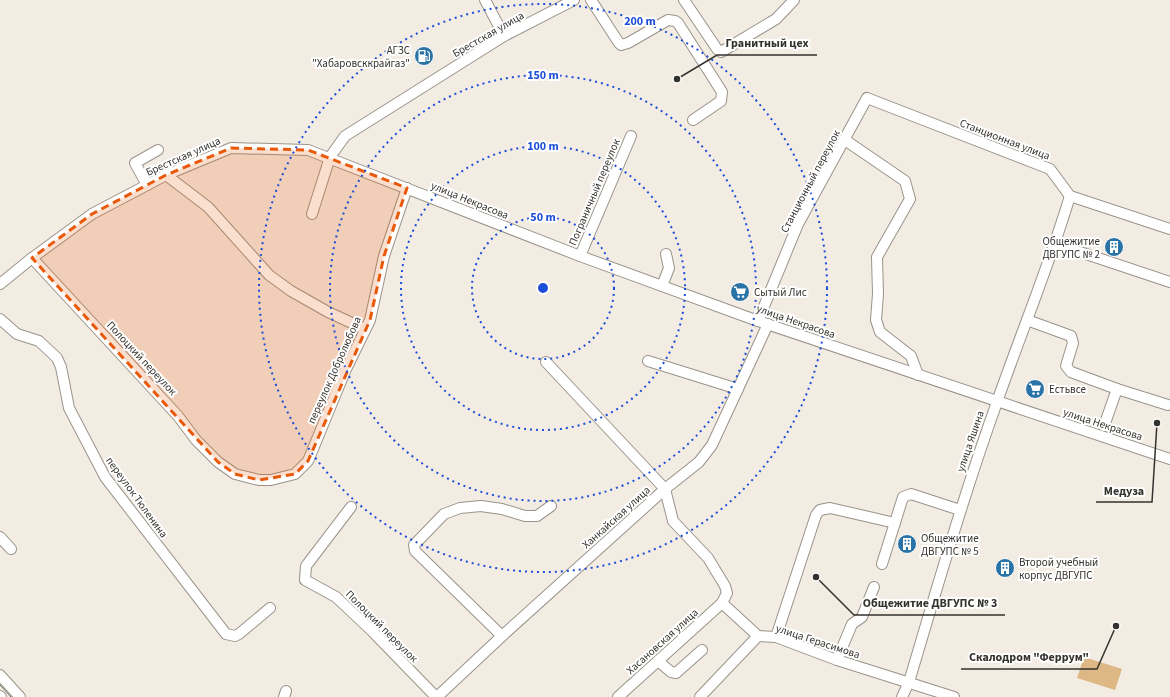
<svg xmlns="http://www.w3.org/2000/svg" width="1170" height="697" font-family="'Source Sans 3',sans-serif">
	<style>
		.green { fill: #ddb784 }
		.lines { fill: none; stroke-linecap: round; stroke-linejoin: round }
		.minor-casing { stroke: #99938a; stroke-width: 12 }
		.minor { stroke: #fff; stroke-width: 10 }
		.tram { stroke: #6f6b65; stroke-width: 1 }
		.marked { fill: #e8590c; fill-opacity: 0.2; stroke: #e8590c; stroke-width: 3; stroke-dasharray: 8 5; stroke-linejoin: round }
		.ring { fill: none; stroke: #1d4ed8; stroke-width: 2; stroke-dasharray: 2 4 }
		.labels { text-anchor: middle; stroke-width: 4; stroke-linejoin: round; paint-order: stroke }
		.street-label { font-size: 11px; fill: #34322e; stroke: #fff }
		.poi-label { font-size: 11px; fill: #34322e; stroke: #fff; text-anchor: start }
		.centre { fill: #1d4ed8; stroke: #fff; stroke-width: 2 }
		.ring-label { font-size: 12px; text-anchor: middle; font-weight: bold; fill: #1d4ed8; stroke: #fff; stroke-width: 4; stroke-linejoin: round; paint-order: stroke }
		.leader { fill: none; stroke: #34322e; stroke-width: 1.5 }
		.callout-dot { fill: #34322e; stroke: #fff; stroke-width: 1.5 }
		.callout-label { font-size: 12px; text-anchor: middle; font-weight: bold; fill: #34322e; stroke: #fff; stroke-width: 4; stroke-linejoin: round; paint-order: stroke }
	</style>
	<rect width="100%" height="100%" fill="#f3ece3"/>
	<polygon class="green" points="1084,657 1122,669 1115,690 1077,678"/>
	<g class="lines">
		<defs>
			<g id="minor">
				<polyline points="485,0 504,36"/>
				<polyline points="591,0 619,43 621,45 628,43 668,20 675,21 678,23 722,92 721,101 693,120"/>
				<polyline points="684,0 717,49 721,52 776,19 794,0"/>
				<polyline points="845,140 905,181 910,199 877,257 878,294 876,320 880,332 911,356 918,375"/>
				<polyline points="166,175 208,207 269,275 291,291 328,312 365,329"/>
				<polyline points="147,185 135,163 158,150"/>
				<polyline points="312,214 330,157 345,136 504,36 574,0"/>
				<polyline points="1056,244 1170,282"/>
				<polyline points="580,256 631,136"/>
				<polyline points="32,258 178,416 196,440 218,462 235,474 259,480 271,480 295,474 308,461 346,369 370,320 384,256 407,188"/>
				<polyline points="0,284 32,258 92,214 166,175 231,148 308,150 580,256 758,321 1170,459"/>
				<polyline points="662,286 669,268 666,254"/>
				<polyline points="0,319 17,334 39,341 57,358 61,367 69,408 105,477 226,634 235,636 239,634 270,608"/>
				<polyline points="1027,320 1071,336 1073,343 1066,366 1071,372 1117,389"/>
				<polyline points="758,321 798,224 867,98 1050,169 1070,196 1170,229"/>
				<polyline points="648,361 738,389"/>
				<polyline points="546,362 665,489 673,521 708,558 725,586 727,593 722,603 758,636 776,637 837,660 954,697"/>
				<polyline points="1104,426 1117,389 1168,405"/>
				<polyline points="351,507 309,562 306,566 305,580 336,597 372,631 436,697"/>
				<polyline points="0,537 11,549"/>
				<polyline points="882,564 903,497 911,494 960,510"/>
				<polyline points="502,636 415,551 414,545 444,514 460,508 481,506 502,509 525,516 537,516 551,506"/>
				<polyline points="776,637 816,515 820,510 830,508 895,523"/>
				<polyline points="837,660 852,624 862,617 874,587"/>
				<polyline points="658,661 671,672 676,673 702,650"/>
				<polyline points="0,675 20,697"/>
				<polyline points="0,696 1,697"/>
				<polyline points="284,697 286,691"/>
				<polyline points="437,697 502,636 665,489 699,462 712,445 768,324"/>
				<polyline points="618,697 722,603"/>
				<polyline points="700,697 758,636"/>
				<path d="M902,697L909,682C937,588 964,494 997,402C1021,333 1049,266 1070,196"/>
			</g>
		</defs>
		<use href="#minor" class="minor-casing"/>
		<use href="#minor" class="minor"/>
		<polyline class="tram" points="0,685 11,697"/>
	</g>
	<path class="marked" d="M231,148L308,150L407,188L384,256L370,320L308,461L295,474L259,480L235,474L218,462L32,258L92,214L166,175Z"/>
	<g class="ring">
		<circle cx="543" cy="288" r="71"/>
		<circle cx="543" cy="288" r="142"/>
		<circle cx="543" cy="288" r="213"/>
		<circle cx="543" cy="288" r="284"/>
	</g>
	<defs>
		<symbol id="fuel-disc" viewBox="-11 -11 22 22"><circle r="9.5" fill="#2a73a7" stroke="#fff"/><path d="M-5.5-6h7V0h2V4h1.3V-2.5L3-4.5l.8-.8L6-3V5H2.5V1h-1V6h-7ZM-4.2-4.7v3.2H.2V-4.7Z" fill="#fff"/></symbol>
		<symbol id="building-disc" viewBox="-11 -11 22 22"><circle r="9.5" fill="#2a73a7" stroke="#fff"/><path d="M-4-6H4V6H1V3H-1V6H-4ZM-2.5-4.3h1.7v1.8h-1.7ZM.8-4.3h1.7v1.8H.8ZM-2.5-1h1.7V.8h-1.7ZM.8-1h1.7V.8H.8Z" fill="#fff"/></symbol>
		<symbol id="supermarket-disc" viewBox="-11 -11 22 22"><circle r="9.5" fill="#2a73a7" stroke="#fff"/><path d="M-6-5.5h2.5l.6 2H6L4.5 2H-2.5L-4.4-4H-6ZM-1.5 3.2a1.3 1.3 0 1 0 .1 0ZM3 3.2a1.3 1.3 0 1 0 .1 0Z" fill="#fff"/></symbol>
	</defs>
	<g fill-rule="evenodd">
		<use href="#fuel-disc" x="413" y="45" width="22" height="22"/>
		<use href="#building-disc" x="1103" y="236" width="22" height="22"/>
		<use href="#supermarket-disc" x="729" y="281" width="22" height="22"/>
		<use href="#supermarket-disc" x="1024" y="378" width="22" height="22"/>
		<use href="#building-disc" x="896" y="533" width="22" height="22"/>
		<use href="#building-disc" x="994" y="557" width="22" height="22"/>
	</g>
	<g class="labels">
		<g class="street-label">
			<text transform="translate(488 34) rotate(-30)" y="4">Брестская улица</text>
			<text transform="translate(1005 139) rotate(21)" y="4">Станционная улица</text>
			<text transform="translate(183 156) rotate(-24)" y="4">Брестская улица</text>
			<text transform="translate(810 181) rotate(-62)" y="4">Станционный переулок</text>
			<text transform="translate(594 192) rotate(-67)" y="4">Пограничный переулок</text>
			<text transform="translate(470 200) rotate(22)" y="4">улица Некрасова</text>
			<text transform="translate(796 321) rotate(19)" y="4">улица Некрасова</text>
			<text transform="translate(142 358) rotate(47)" y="4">Полоцкий переулок</text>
			<text transform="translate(334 370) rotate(-66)" y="4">переулок Добролюбова</text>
			<text transform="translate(1103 424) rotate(18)" y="4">улица Некрасова</text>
			<text transform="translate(970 441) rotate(-71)" y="4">улица Яшина</text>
			<text transform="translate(137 497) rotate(54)" y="4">переулок Тюленина</text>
			<text transform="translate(616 517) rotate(-42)" y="4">Ханкайская улица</text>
			<text transform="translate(382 626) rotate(45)" y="4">Полоцкий переулок</text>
			<text transform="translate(662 641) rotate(-42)" y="4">Хасановская улица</text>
			<text transform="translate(818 641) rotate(18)" y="4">улица Герасимова</text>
		</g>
		<g class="poi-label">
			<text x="410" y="54" text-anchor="end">АГЗС<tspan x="410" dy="13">"Хабаровсккрайгаз"</tspan></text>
			<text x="1100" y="245" text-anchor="end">Общежитие<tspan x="1100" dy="13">ДВГУПС № 2</tspan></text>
			<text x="754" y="296">Сытый Лис</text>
			<text x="1049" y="393">Естьвсе</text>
			<text x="921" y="542">Общежитие<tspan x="921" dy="13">ДВГУПС № 5</tspan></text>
			<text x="1019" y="566">Второй учебный<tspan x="1019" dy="13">корпус ДВГУПС</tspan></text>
		</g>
	</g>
	<circle cx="543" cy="288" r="6" class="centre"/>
	<g class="ring-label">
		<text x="640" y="25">200 m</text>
		<text x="543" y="79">150 m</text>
		<text x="543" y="150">100 m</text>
		<text x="543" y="221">50 m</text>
	</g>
	<path class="leader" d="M677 79L717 55H817M1157 423L1152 502H1096M816 577L854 615H1005M1116 626L1097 669H961"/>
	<g class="callout-dot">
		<circle cx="677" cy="79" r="4"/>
		<circle cx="1157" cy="423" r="4"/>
		<circle cx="816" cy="577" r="4"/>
		<circle cx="1116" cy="626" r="4"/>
	</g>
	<g class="callout-label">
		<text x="767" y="47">Гранитный цех</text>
		<text x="1124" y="495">Медуза</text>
		<text x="930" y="607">Общежитие ДВГУПС № 3</text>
		<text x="1029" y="661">Скалодром "Феррум"</text>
	</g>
</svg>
